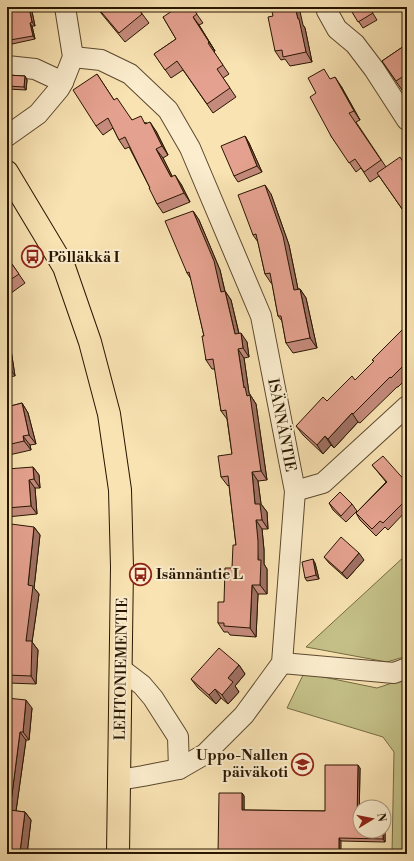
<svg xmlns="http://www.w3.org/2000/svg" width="414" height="861" font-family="'Libre Bodoni',serif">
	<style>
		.green { fill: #c4c188; stroke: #766c44 }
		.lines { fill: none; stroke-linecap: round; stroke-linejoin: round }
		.minor-casing { stroke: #5c492e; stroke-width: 22 }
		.major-casing { stroke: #281601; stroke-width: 24 }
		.minor { stroke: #fbedce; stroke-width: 20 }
		.major { stroke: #f9e3b3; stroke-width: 22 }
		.wall { fill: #c48a7b; stroke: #281601 }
		.shaded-wall { fill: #a07164; stroke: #281601 }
		.building { fill: #e4a18f; stroke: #281601 }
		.labels { text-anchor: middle; stroke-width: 4; stroke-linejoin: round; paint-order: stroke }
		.poi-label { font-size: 15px; font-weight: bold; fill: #281601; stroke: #fbedce; text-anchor: start }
		.street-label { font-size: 15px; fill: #281601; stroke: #fbedce }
	</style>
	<rect width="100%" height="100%" fill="#f9e3b3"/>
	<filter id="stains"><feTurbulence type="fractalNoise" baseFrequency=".005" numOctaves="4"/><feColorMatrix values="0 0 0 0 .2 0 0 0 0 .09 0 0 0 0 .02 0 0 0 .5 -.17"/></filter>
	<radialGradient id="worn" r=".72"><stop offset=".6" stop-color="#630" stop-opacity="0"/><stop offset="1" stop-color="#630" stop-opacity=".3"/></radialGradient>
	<g class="green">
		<polygon points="407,554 407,656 387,662 306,647"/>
		<polygon points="304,673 377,688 407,678 407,854 392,854 394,752 383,737 287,708"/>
	</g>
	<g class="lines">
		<defs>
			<g id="minor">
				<polyline points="326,7 327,11 337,29 355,44 374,69 407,120"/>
				<polyline points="73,57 101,60 130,74 168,110 190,148 261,316 295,491 282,663 244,715 205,754 179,769 143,776 119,780"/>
				<polyline points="7,66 35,69 63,82"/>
				<polyline points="7,136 38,114 59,89 63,82 73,57 65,7"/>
				<polyline points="295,491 323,483 407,406"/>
				<polyline points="282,663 394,673 407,668"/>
				<polyline points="121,669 142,685 153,698 178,737 179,769"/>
			</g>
			<polyline id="major" points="7,172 64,267 90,342 109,414 120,490 122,567 118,854"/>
		</defs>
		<use href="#minor" class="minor-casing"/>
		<use href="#major" class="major-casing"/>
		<use href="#minor" class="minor"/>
		<use href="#major" class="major"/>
	</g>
	<g class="wall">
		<polygon points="7,7 31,7 35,26 32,26 35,39 12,44 10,40"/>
		<polygon points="96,7 137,7 149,23 125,42"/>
		<polygon points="349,7 369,7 377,20 363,28"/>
		<polygon points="196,13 203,23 199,25 215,51 214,52 229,74 223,78 236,97 213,113 183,70 171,78 154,54 176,39 163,17"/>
		<polygon points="303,25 305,28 312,62 290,66 285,59 281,60 275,51"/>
		<polygon points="407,44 407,87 402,90 382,61"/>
		<polygon points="97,74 114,100 132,120 147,123 156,131 168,155 163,158 172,176 181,184 190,202 163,213 157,204 150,188 129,147 125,149 119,140 113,128 103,135 96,126"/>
		<polygon points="7,75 25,76 27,80 26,90 8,89 7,88"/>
		<polygon points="331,79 341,86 360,120 356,122 386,167 407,168 407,216 379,176 370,182 361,168 356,172 331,136 316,93"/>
		<polygon points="245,136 249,143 262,172 238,182 234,176"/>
		<polygon points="271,194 289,245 298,289 300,289 306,298 317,348 293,353 286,343 282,321 278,316 272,283 271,283 265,274 258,242 253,235"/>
		<polygon points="193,211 199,220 220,270 225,291 231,300 239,333 247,342 249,357 244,358 249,393 256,404 267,480 258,481 261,504 267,512 268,529 262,529 264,550 264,564 267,569 267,594 258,594 256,637 230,635 228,632 224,632 218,623 224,602 232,568 236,545 229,485 228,486 221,477 232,454 227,419 221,411 215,369 212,369 206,360 204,336 191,279 187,273"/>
		<polygon points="7,257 25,283 7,296"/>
		<polygon points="407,331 407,378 398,387 397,387 360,423 358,422 334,448 331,445 323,454 303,435 296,426 327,401 355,380 374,361 372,360"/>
		<polygon points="7,344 11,350 15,376 7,377"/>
		<polygon points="22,403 28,413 36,444 30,445 31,450 9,455 7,452 7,407"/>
		<polygon points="372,465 407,483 407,510 388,530 385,527 376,536 360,520 356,513 386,482 377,471"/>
		<polygon points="33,467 39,475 40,488 35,488 37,514 7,517 7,481"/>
		<polygon points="329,503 352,504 357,511 346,522 333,510"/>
		<polygon points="34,527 40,535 34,588 39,594 32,642 38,650 36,684 8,683 7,682 7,547 8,547"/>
		<polygon points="324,557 364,560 347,579 329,563"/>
		<polygon points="315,563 319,579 307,581 305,578"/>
		<polygon points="239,665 245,674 235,686 239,692 228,704 221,698 216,704 198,688 191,679"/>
		<polygon points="7,698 32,708 29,740 26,740 16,811 25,812 31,820 27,854 7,854"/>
		<polygon points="360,768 359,821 385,825 385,842 341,841 218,854 242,793 244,796 244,810 325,811"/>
	</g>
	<g class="shaded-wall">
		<polygon points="29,7 31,7 35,26 32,22"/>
		<polygon points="295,7 299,7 303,25 305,28 312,62 306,52"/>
		<polygon points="193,17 199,25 215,51 209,42"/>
		<polygon points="30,23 32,26 35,39 33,36"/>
		<polygon points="25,76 27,80 26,90 24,87"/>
		<polygon points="335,77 341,86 360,120 354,111"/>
		<polygon points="150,122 156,131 168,155 162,146"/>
		<polygon points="245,136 249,143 262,172 257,166"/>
		<polygon points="156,149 163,158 177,186 171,177"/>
		<polygon points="175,175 181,184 190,202 184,193"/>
		<polygon points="265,185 271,194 289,245 300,299 294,290"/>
		<polygon points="193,211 199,220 220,270 227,301 221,292"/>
		<polygon points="300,289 306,298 317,348 310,338"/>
		<polygon points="225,291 231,300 241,343 235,334"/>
		<polygon points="241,333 247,342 249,357 243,348"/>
		<polygon points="7,344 11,350 15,376 11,370"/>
		<polygon points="238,349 244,358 249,393 256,404 267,480 261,471 244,388"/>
		<polygon points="22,403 28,413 36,444 29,435"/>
		<polygon points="352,413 358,422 334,448 328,439"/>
		<polygon points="23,436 30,445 31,450 24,441"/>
		<polygon points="325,436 331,445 323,454 317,445"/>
		<polygon points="33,467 39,475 40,488 34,479"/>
		<polygon points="252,472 258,481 261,504 267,512 268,529 262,520 255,504"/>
		<polygon points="29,480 35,488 37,514 31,506"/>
		<polygon points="256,520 262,529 264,550 264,564 267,569 267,594 260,585 258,560"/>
		<polygon points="34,527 40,535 34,588 39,594 32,642 38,650 36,684 31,676 26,641 28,585"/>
		<polygon points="359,553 364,560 347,579 342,573"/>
		<polygon points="313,559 315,563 319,579 316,575"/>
		<polygon points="252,585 258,594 256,637 250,628"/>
		<polygon points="239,665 245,674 235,686 239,692 228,704 222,695 228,678"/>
		<polygon points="215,689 221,698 216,704 209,695"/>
		<polygon points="26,700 32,708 29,740 23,732"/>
		<polygon points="20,732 26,740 15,818 10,810"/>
		<polygon points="358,765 360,768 359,824 357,821"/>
		<polygon points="242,793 244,796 244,813 242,810"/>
		<polygon points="25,812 31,820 27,854 22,854 20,852"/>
		<polygon points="384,823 385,825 385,842 383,839 383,831 384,831"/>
		<polygon points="339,838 341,841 341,854 339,854"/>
	</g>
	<g class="building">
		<polygon points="7,7 29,7 32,22 30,23 33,36 10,40 7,26"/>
		<polygon points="97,7 137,7 142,14 119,33"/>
		<polygon points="178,7 192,7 197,14 193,17 209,42 208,43 223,65 217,69 230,88 207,104 177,61 165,70 154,54 176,39 163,17"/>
		<polygon points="271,7 295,7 298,19 299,19 306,52 283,57 282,50 275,51 268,17 273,16"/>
		<polygon points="349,7 369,7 373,13 358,22"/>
		<polygon points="407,44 407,74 396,81 382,61"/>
		<polygon points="324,69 330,79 335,77 354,111 349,113 381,160 364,172 355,159 349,163 331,136 310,97 316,93 308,78"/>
		<polygon points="97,74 114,100 117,98 132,120 141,116 145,124 150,122 162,146 156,149 171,177 175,175 184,193 157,204 149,188 150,188 125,137 119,140 108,118 96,126 73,90"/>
		<polygon points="7,75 25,76 24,87 7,86"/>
		<polygon points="245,136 257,166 234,176 221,146"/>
		<polygon points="400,157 407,168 407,212 405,213 377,173"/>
		<polygon points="265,185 283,236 294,290 300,289 310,338 286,343 281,316 278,316 270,273 265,274 256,234 253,235 238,195"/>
		<polygon points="193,211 214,261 221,292 225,291 235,334 241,333 243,348 238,349 244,388 245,387 247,396 250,395 261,471 252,472 255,504 260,504 262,520 256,520 258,541 258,560 261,560 260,585 252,585 250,628 224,626 224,623 218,623 218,602 224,602 225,568 232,568 233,545 236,545 228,476 221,477 218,456 232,454 226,410 221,411 213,359 206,360 202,336 204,336 189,272 187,273 165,221"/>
		<polygon points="7,257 19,274 7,282"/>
		<polygon points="404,328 407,331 407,362 391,378 390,377 353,414 352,413 328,439 325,436 317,445 296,426 323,397 327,401 352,376 355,380 374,361 372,360"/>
		<polygon points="7,346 11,370 7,370"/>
		<polygon points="22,403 29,435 23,436 24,441 7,445 7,407"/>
		<polygon points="383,456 407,483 407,499 383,523 380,521 372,529 356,513 387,482 372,465"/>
		<polygon points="33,467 34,479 29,480 31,506 7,508 7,481 8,481 7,469"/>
		<polygon points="340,492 352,504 341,516 329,503"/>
		<polygon points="11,524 34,527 28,585 33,586 26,641 32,641 31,676 7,675 7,547 8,547"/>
		<polygon points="341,537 359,553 342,573 324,557"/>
		<polygon points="313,559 316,575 305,578 302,562"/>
		<polygon points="219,648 239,665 228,678 233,682 222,695 215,689 209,695 191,679"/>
		<polygon points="7,698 26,700 23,732 20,732 10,810 25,812 20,852 7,851"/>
		<polygon points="325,765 358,765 357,821 360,821 360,831 383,831 383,839 339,838 339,854 218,854 219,793 242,793 242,810 325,811"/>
	</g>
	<defs>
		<symbol id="bus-ring" viewBox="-11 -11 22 22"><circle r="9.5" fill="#fbedce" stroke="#8f2418" stroke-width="1.5"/><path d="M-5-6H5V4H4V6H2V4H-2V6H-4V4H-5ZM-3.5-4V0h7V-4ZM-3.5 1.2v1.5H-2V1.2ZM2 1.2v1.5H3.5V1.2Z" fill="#8f2418"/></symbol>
		<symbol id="school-ring" viewBox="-11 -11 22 22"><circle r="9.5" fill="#fbedce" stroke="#8f2418" stroke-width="1.5"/><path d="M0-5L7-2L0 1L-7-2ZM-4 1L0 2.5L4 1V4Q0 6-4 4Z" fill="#8f2418"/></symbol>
	</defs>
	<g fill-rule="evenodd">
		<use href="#bus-ring" x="20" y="244" width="25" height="25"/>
		<use href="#bus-ring" x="128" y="562" width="25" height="25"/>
		<use href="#school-ring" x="290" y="752" width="25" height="25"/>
	</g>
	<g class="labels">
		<g class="poi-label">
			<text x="48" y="262">Pölläkkä I</text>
			<text x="156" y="579">Isännäntie L</text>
			<text x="288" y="760" text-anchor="end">Uppo-Nallen<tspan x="288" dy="17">päiväkoti</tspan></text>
		</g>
		<g class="street-label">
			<text transform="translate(282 425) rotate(79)" y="5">ISÄNNÄNTIE</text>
			<text transform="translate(121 669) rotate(-89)" y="5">LEHTONIEMENTIE</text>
		</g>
	</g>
	<rect width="414" height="861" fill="none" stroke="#f9e3b3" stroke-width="24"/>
	<rect x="8" y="8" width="398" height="845" fill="none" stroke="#281601" stroke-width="2"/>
	<rect x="12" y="12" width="390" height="837" fill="none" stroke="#281601"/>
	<g transform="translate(372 819) rotate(80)"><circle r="19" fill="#fbedce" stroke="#a7977c"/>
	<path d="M0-3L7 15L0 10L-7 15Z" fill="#8f2418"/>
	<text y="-6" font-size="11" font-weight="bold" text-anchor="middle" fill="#281601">N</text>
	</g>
	<rect width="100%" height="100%" filter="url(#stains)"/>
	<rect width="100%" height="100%" fill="url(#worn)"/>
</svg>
